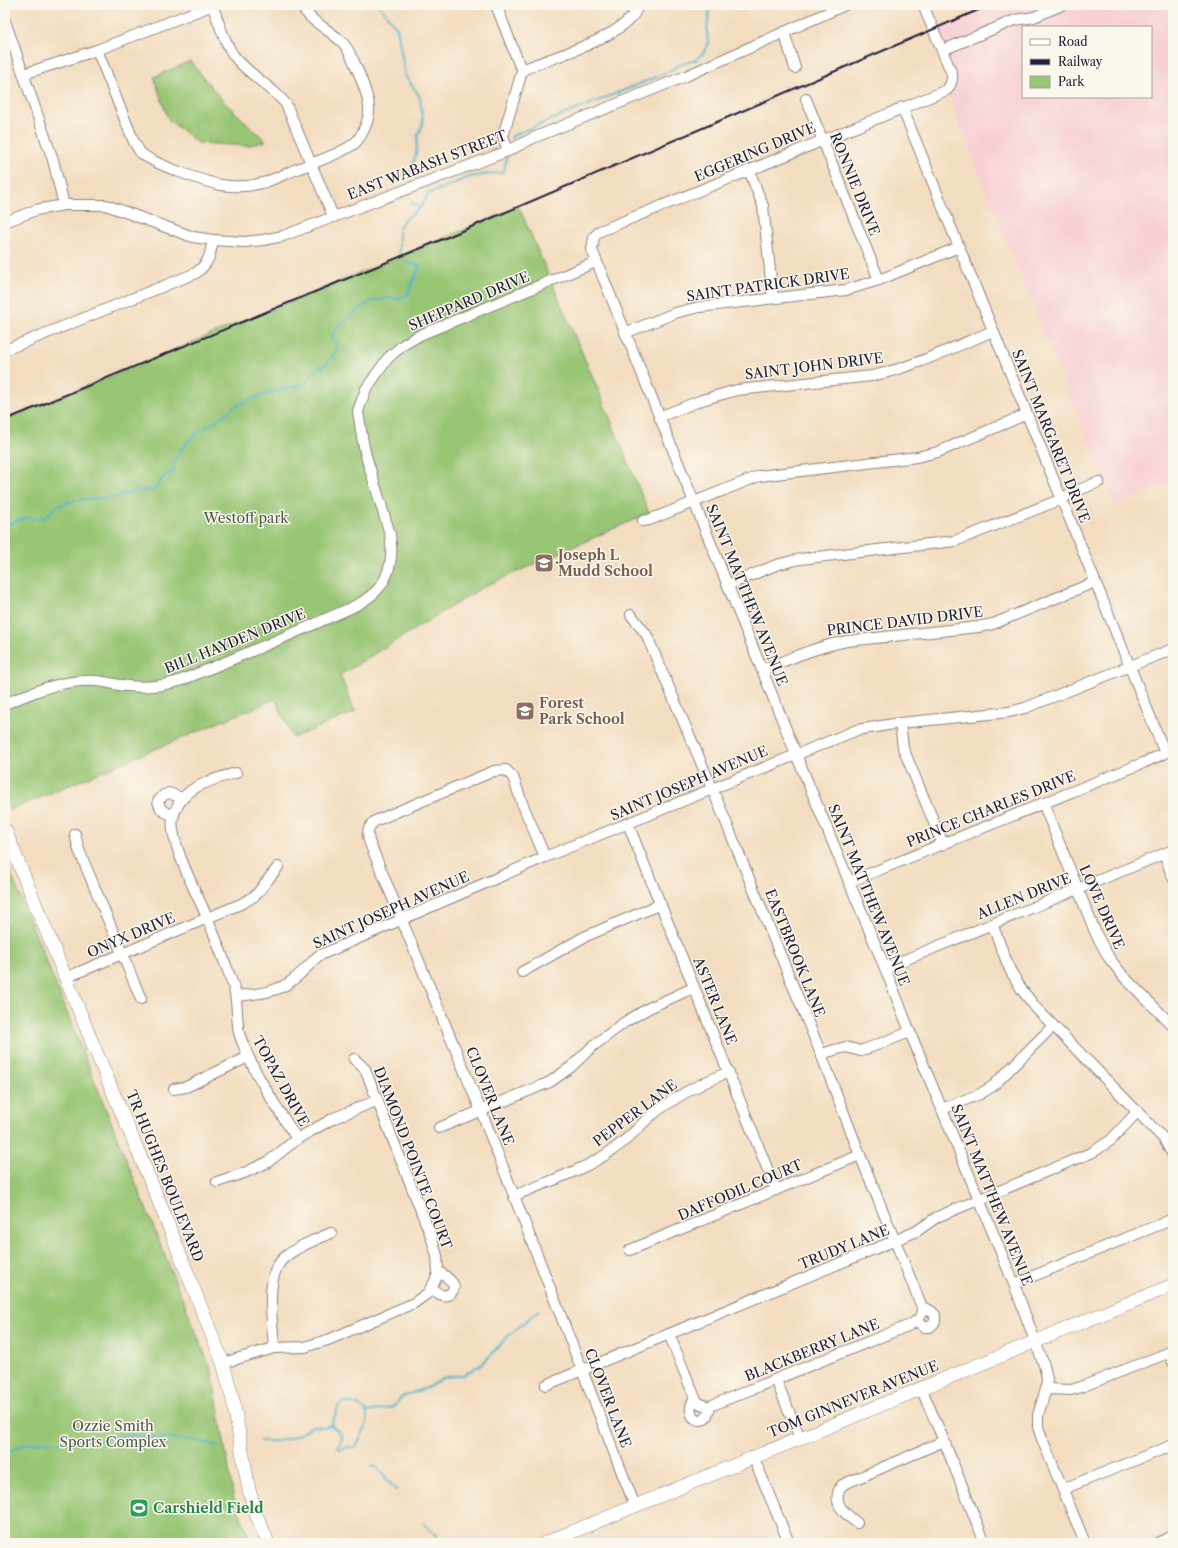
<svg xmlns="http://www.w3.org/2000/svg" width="1178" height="1548" font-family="'Libre Caslon Text',serif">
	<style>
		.built { fill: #f7cfd4; fill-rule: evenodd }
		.green { fill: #99c674; stroke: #5e7458 }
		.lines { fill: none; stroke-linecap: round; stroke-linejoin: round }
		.stream { stroke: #4cb3ca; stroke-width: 2 }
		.minor-casing { stroke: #8a807e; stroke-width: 12 }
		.major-casing { stroke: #8a807e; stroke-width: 14 }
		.minor { stroke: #fff; stroke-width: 10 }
		.major { stroke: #fff; stroke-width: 13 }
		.rail { stroke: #22223b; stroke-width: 2 }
		.labels { text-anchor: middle; stroke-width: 3; stroke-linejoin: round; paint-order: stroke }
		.street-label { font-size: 14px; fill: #22223b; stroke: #fbf7ec }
		.park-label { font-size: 14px; fill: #4c5b4f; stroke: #fbf7ec }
		.education-label { font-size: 14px; font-weight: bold; fill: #785e54; stroke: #fbf7ec; text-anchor: start }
		.leisure-label { font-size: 14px; font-weight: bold; fill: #27864d; stroke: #fbf7ec; text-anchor: start }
	</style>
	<rect width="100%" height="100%" fill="#fbf7ec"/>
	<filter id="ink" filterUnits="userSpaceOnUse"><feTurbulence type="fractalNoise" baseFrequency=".025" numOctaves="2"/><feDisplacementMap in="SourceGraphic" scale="8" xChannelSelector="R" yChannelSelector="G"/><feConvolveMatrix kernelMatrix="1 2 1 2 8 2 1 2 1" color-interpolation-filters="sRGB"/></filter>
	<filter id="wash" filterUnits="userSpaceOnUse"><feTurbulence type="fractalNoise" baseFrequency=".012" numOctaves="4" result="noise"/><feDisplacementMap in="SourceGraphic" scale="16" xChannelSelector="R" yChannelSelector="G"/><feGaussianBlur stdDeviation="0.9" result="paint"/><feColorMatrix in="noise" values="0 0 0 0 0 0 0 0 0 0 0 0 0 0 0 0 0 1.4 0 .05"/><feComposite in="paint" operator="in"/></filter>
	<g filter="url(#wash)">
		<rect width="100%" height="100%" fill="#f3ddc0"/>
		<path class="built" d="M990,5H1173V481L1114,505L957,119L947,90L951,85L934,29ZM1023,27H1151V97H1023Z"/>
		<g class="green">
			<polygon points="190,61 224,102 266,141 247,146 198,143 168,119 154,77"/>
			<polygon points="519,207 597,387 649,513 483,587 340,675 355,712 293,738 275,699 10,810 5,798 5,420"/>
			<polygon points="5,859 212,1372 234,1499 252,1543 5,1543"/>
		</g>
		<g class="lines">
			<g class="stream">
				<polyline points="379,5 397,28 405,75 420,97 423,123 418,135 416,154 410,173"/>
				<polyline points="511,138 514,135 666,73 679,65 696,60 704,52 708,43 707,31 710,5"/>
				<polyline points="411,202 420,208"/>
				<polyline points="399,253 399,228 402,222 420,208 428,194 469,177 504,172 507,154"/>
				<polyline points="5,525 25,518 44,518 57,506 76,500 117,497 135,491 155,490 163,477 174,470 174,461 183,447 197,433 213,423 237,405 265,394 305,384 315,370 327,364 335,352 338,344 332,339 336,328 369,302 387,298 399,299 407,295 420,265 407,263 405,260"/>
				<path d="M331,1425L340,1433L342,1438L338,1448L339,1449L349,1447L355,1448C361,1435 370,1427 366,1411"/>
				<path d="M260,1441C282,1442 294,1439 312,1426L324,1427L331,1425L339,1405L344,1402L356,1404L368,1412L393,1407L403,1396L429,1387L445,1377L463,1375L471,1371L486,1360L507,1337L539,1310"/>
				<polyline points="5,1454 15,1448 30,1443 98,1440 127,1435 192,1440 219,1446"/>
				<polyline points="370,1466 376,1467 396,1490"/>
				<polyline points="423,1523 435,1534 439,1543"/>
			</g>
		</g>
	</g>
	<g filter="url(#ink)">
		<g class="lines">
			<defs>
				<g id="minor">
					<path d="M212,5C219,22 224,42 234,56C249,75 271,86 286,104L333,216"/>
					<polyline points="496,5 519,64 523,68"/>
					<path d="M923,5L952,74C953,81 951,85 947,90L600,231L594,237L592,250L796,754L885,968L910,1032L1014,1284L1035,1341L1044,1365L1047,1379L1046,1389L1038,1415V1427L1042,1439L1085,1543"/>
					<polyline points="5,21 53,160 64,205"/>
					<polyline points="784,32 795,68"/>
					<path d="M97,50L134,142C136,145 138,149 140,152C150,163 205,182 221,185C228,186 236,187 242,186C250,186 259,184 266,182C277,178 287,173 297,169C311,164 345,152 355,143C363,135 370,118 369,107C368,94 351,49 341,41C327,28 310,22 301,5"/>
					<polyline points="943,50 1015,20 1034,17 1062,5"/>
					<path d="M523,68H527C559,55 607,42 631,18C634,15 636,9 639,5"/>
					<polyline points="24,74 97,50 213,5"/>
					<polyline points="806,99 879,280"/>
					<polyline points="508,151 503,136 523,68"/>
					<polyline points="749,170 763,206 773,298"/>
					<polyline points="5,222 36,210 64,205 106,205 193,237 213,240 244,242 263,240 283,236 508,151 533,138 686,76 845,5"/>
					<polyline points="625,333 675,313 699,307 846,290 879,280 959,247"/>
					<path d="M5,350L196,273C209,263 210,256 213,240"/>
					<path d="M659,417L702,400L737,390L872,376C914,367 954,347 993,331"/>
					<polyline points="643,521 649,520 759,476 917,457 938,452 1027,414"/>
					<polyline points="728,585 776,565 800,559 955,541 1062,499 1071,493 1099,482"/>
					<path d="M631,615L646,634L712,788L821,1054L860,1155L922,1307C922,1317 919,1320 910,1325L710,1406C704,1406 698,1404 695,1398L669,1334"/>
					<path d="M762,670C791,658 816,647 847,641L978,627L993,624L1095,582"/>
					<path d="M5,704C35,691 64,679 97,681C107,682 117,685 127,686C145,688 162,686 179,681C225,663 271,643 317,623C337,613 363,606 378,589C391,574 393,553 390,534L366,456L362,437L358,411L366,389L388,358L403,345L420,335L596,262"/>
					<polyline points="900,723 903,748 943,844"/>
					<path d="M236,773C210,780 181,787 173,817C168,840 197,894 207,917C216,939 225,962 233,985C238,1000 236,1017 239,1033C241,1040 245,1048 248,1056C261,1085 280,1112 297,1139L334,1118L378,1100"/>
					<polyline points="1043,803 1096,934 1109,958 1124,977 1173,1026"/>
					<path d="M174,815C165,813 160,811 158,801L164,795L169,793L182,798"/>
					<polyline points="628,824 776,1190"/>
					<polyline points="75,834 79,850 141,999"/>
					<polyline points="1164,854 1173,878"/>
					<path d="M545,857L522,803L513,777L506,770L494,771L375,821C368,827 367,832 369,841L481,1111L635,1506"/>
					<polyline points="849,882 1143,763 1165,753 902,107"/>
					<polyline points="992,924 1010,970 1022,990 1036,1008 1164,1139 1173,1155"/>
					<polyline points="885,968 1173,850"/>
					<polyline points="522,972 584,937 661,904"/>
					<polyline points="65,978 243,903 256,895 278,867"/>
					<path d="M236,996C255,994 277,993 293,980C302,973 310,964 318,956L545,857L857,730L900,723L1009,712L1025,708L1173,649"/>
					<polyline points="821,1054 838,1049 846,1047 861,1051 910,1032"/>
					<polyline points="174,1089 186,1087 248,1057"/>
					<polyline points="942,1109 980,1094 993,1086 1053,1026"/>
					<polyline points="439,1128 550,1082 571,1067 593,1046 625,1022 649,1008 693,988"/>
					<polyline points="217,1182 244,1173 268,1162 297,1139"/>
					<path d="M514,1196C544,1183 585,1170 611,1151C627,1141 638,1127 652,1115C676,1096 701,1083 729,1072"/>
					<polyline points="630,1250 860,1155"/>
					<polyline points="1014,1284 1173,1219"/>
					<path d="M431,1288C434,1290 438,1294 442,1295C449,1297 456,1290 453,1284C450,1278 443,1275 438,1271"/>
					<polyline points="917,1321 924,1327 930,1327 935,1322 935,1315 931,1311 922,1307"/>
					<path d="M274,1348C273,1323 263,1275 285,1257C298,1246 315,1240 331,1233"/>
					<polyline points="1169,1352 1173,1362"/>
					<polyline points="223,1363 274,1348 305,1347 314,1344 328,1340 414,1303 428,1293 434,1283 438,1274 437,1256 431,1236 365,1069 354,1059"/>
					<polyline points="776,1380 800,1438"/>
					<polyline points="546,1385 896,1240 917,1231 937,1217 1093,1152 1111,1140 1138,1111"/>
					<polyline points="921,1388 944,1441 985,1543"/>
					<polyline points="1046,1389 1071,1390 1081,1387 1173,1351"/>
					<path d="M695,1398C687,1407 690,1424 705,1419L709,1412L710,1406"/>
					<polyline points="753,1456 789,1543"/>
					<polyline points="1063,1489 1173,1445"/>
					<path d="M857,1523C844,1513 830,1502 842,1485L944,1441"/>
					<polyline points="1157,1543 1173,1536"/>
				</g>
				<g id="major">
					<polyline points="5,830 94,1047 156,1194 223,1363 233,1400 249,1490 256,1514 268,1543"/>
					<polyline points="545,1543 1173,1285"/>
				</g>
			</defs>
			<use href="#minor" class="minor-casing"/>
			<use href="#major" class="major-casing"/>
			<use href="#minor" class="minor"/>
			<use href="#major" class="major"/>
			<polyline class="rail" points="5,420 443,239 990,5"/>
		</g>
	</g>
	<defs>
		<symbol id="school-square" viewBox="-11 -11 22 22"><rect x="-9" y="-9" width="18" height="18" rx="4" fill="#8d6e63" stroke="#fbf7ec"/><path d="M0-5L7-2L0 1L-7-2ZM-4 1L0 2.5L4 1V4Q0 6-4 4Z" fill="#fff"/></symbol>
		<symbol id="stadium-square" viewBox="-11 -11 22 22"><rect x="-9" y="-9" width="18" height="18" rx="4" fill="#2e9e5b" stroke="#fbf7ec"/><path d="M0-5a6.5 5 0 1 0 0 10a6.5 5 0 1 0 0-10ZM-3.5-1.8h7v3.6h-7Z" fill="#fff"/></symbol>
	</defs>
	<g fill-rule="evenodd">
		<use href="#school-square" x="533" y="552" width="22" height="22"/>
		<use href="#school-square" x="514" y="700" width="22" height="22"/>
		<use href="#stadium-square" x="128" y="1497" width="22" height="22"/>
	</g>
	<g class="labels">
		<g class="street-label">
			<text transform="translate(755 152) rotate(-23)" y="5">EGGERING DRIVE</text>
			<text transform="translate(427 165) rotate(-21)" y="5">EAST WABASH STREET</text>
			<text transform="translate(855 184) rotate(68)" y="5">RONNIE DRIVE</text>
			<text transform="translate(768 285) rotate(-8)" y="5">SAINT PATRICK DRIVE</text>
			<text transform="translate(469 301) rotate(-23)" y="5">SHEPPARD DRIVE</text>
			<text transform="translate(814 366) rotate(-7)" y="5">SAINT JOHN DRIVE</text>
			<text transform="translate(1051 436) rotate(68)" y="5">SAINT MARGARET DRIVE</text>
			<text transform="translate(747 595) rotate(68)" y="5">SAINT MATTHEW AVENUE</text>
			<text transform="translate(905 621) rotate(-7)" y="5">PRINCE DAVID DRIVE</text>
			<text transform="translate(235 641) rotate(-22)" y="5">BILL HAYDEN DRIVE</text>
			<text transform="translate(689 783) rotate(-23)" y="5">SAINT JOSEPH AVENUE</text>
			<text transform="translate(991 809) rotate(-22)" y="5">PRINCE CHARLES DRIVE</text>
			<text transform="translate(869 895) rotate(68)" y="5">SAINT MATTHEW AVENUE</text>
			<text transform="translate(1024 896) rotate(-22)" y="5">ALLEN DRIVE</text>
			<text transform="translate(1102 907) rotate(66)" y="5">LOVE DRIVE</text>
			<text transform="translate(391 910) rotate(-24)" y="5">SAINT JOSEPH AVENUE</text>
			<text transform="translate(131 935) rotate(-23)" y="5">ONYX DRIVE</text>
			<text transform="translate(795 953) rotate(68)" y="5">EASTBROOK LANE</text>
			<text transform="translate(715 1001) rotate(68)" y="5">ASTER LANE</text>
			<text transform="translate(281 1081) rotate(61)" y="5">TOPAZ DRIVE</text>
			<text transform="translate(490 1096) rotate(68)" y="5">CLOVER LANE</text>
			<text transform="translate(635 1113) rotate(-37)" y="5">PEPPER LANE</text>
			<text transform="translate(413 1158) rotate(69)" y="5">DIAMOND POINTE COURT</text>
			<text transform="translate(165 1176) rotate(68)" y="5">TR HUGHES BOULEVARD</text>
			<text transform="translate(740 1190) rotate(-23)" y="5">DAFFODIL COURT</text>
			<text transform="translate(992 1195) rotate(68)" y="5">SAINT MATTHEW AVENUE</text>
			<text transform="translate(844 1247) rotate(-22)" y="5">TRUDY LANE</text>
			<text transform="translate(812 1350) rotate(-22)" y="5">BLACKBERRY LANE</text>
			<text transform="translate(608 1398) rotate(69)" y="5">CLOVER LANE</text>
			<text transform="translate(853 1399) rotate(-22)" y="5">TOM GINNEVER AVENUE</text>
		</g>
		<g class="park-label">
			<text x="246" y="523">Westoff park</text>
			<text x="113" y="1431">Ozzie Smith<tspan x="113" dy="16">Sports Complex</tspan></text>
		</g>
		<g class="education-label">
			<text x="558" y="560">Joseph L<tspan x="558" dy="16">Mudd School</tspan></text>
			<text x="539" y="708">Forest<tspan x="539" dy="16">Park School</tspan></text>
		</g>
		<g class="leisure-label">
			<text x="153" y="1513">Carshield Field</text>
		</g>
	</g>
	<rect width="1178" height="1548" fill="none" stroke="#fbf7ec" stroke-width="20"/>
	<rect x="1022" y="26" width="130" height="72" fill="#fbf7ec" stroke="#a4a2a5"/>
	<rect x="1030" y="39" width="20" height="6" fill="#ffffff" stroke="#a4a2a5"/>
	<text x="1058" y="46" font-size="12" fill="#22223b">Road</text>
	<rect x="1030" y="59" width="20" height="6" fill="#22223b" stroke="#a4a2a5"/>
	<text x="1058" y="66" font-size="12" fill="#22223b">Railway</text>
	<rect x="1030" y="76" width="20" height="12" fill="#99c674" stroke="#a4a2a5"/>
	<text x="1058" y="86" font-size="12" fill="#22223b">Park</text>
</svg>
